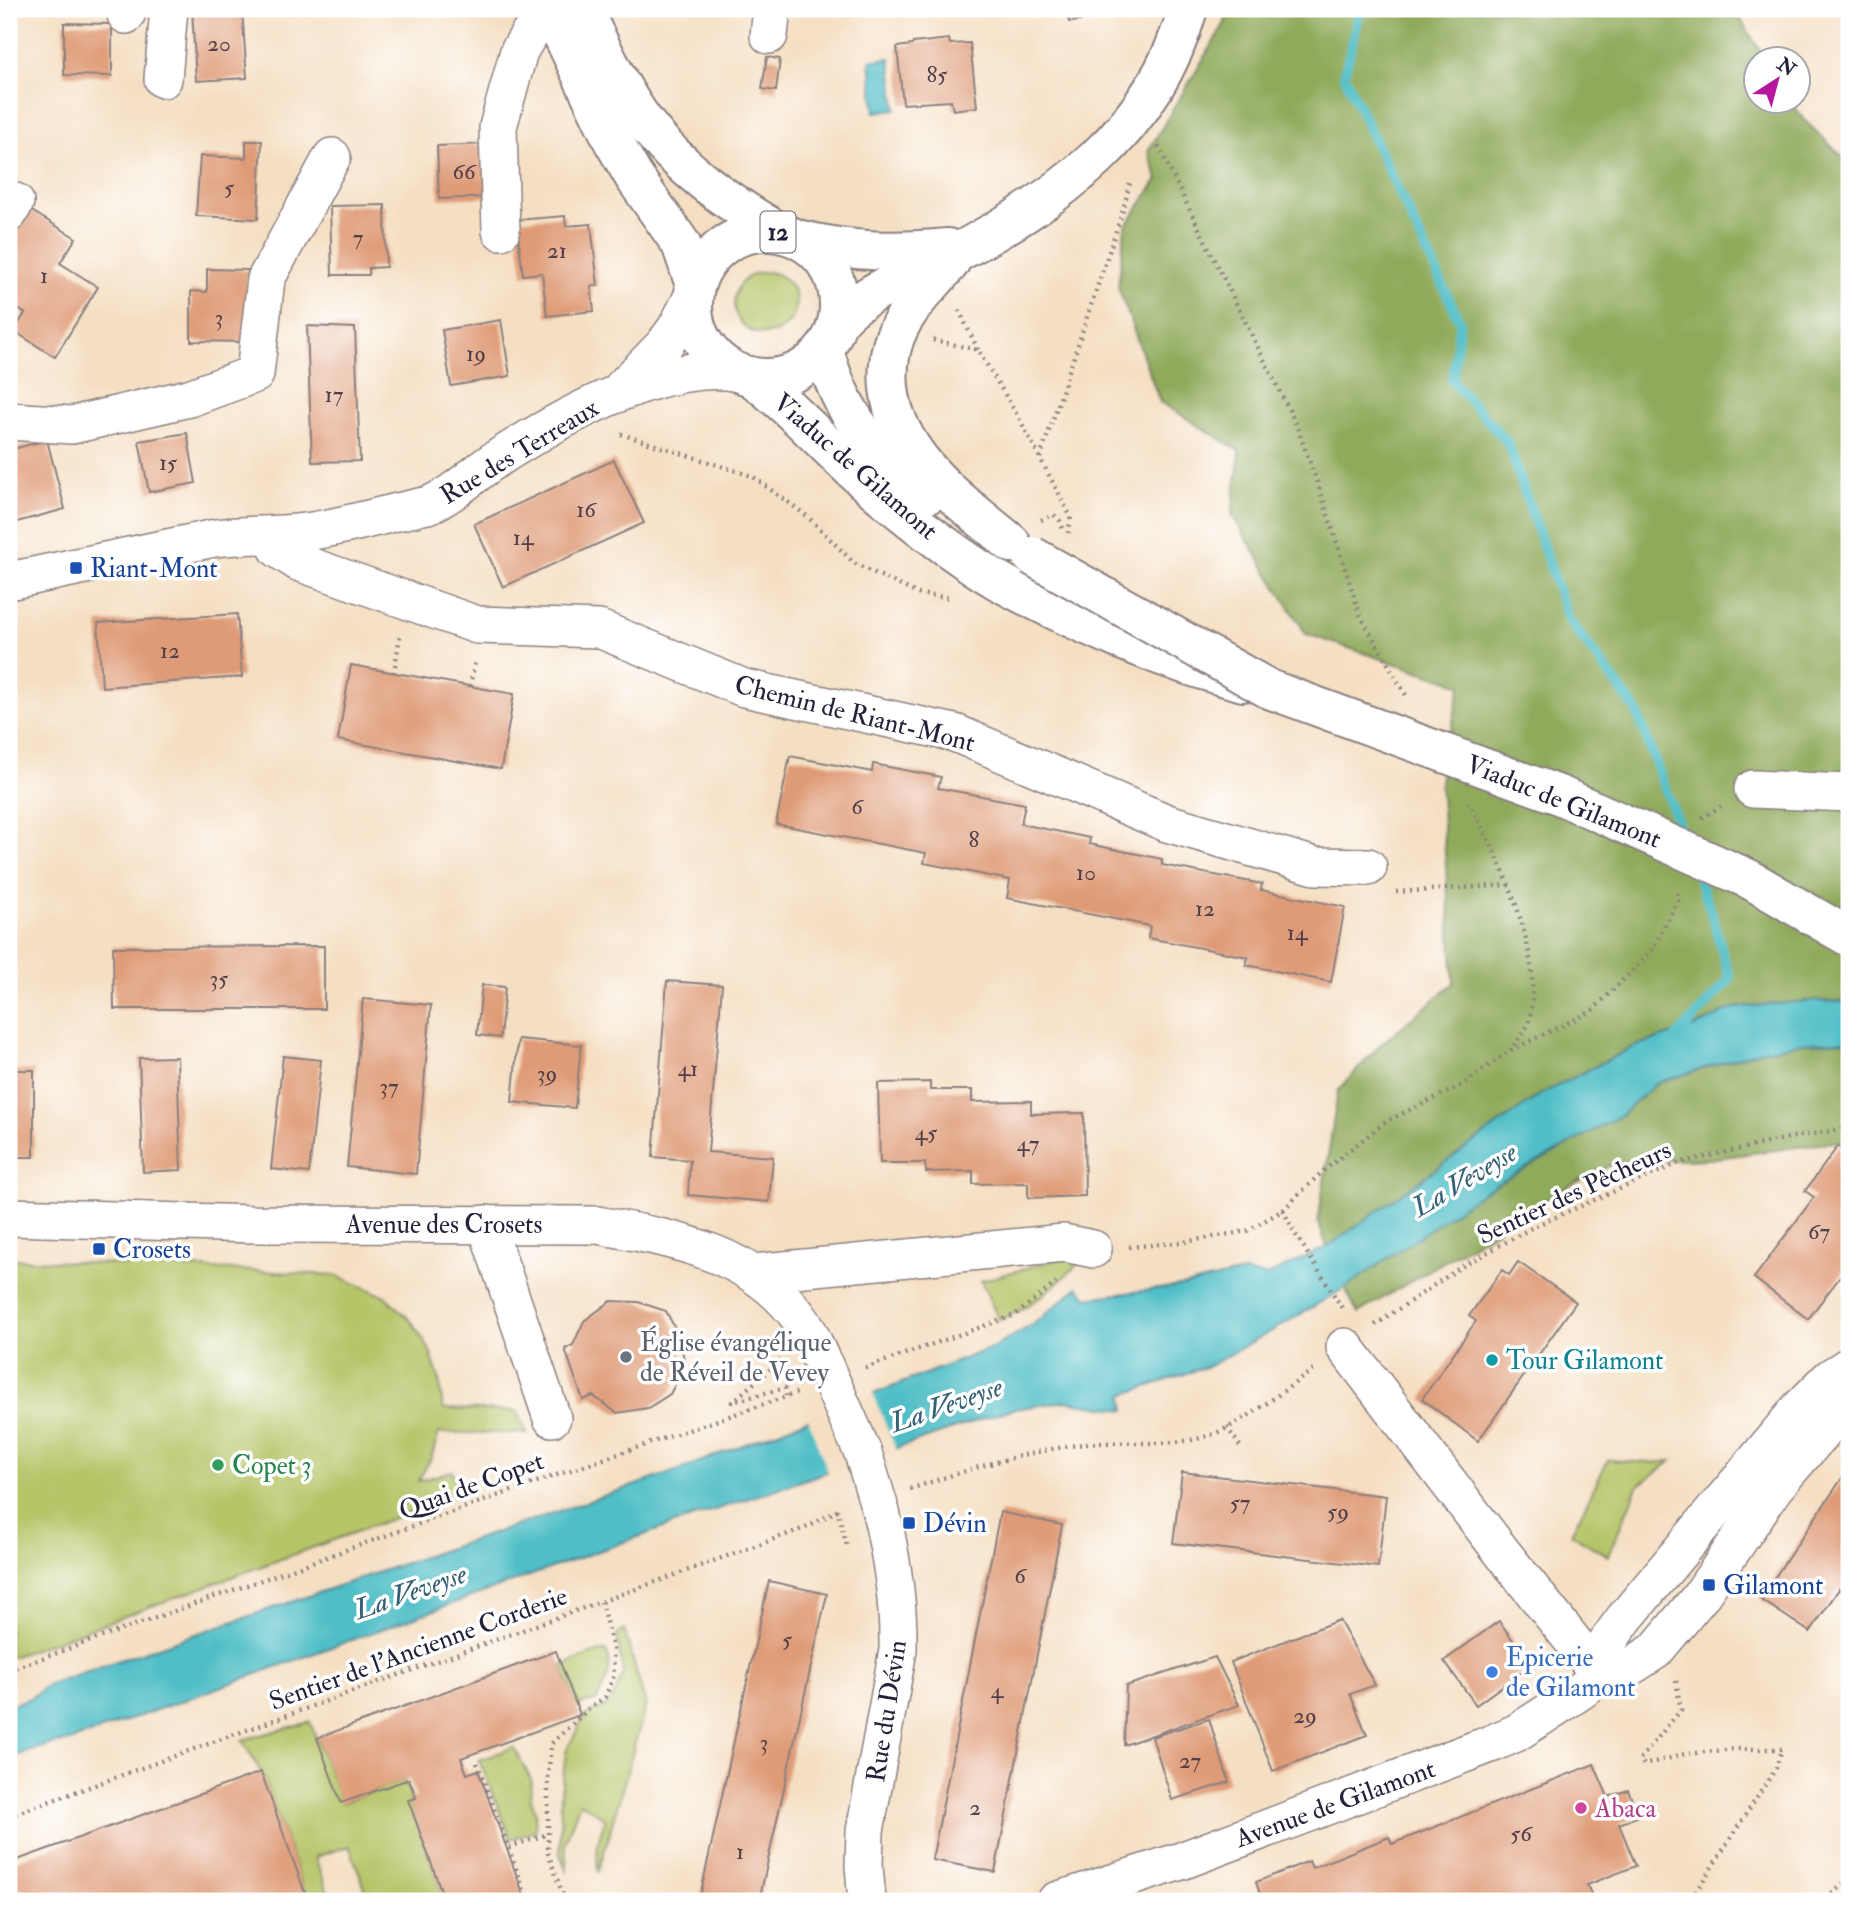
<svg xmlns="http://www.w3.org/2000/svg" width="1858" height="1910" font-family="'IM FELL Double Pica',serif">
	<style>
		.green { fill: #b5c568; stroke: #6c7452; stroke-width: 2 }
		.forest { fill: #90aa5c; stroke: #59664c; stroke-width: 2 }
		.water { fill: #50bec6; stroke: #397080; stroke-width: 2 }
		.pier { fill: #f5dfc3 }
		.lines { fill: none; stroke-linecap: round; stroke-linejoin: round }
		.stream { stroke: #50bec6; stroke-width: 10 }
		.building { fill: #df9b77 }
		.minor-casing { stroke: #8c807f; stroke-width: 40 }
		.major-casing { stroke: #8c807f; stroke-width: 42 }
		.path { stroke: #8c807f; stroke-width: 4.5; stroke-dasharray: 2 5; stroke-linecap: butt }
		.minor { stroke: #fff; stroke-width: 37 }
		.major { stroke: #fff; stroke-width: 38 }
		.minor-bridge-casing { stroke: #8c807f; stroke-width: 40; stroke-linecap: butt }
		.major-bridge-casing { stroke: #8c807f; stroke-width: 42; stroke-linecap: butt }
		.minor-bridge { stroke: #fff; stroke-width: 37 }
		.major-bridge { stroke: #fff; stroke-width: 38 }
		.transit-dot { fill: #1a4fb4; stroke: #fff; stroke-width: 2.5 }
		.worship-dot { fill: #6b7280; stroke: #fff; stroke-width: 2.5 }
		.culture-dot { fill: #0f9aa8; stroke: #fff; stroke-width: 2.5 }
		.leisure-dot { fill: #2e9e5b; stroke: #fff; stroke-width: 2.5 }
		.shop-dot { fill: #3f7fe0; stroke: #fff; stroke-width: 2.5 }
		.hotel-dot { fill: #d1479c; stroke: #fff; stroke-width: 2.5 }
		.labels { text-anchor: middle; stroke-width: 7; stroke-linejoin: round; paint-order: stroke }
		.number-label { font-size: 23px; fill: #51404a }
		.shield { fill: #fff; stroke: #646476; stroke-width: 2 }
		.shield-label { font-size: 24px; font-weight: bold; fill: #22223b }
		.street-label { font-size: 26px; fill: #22223b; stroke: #fff }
		.transit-label { font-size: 26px; fill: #164399; stroke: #fff; text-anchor: start }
		.worship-label { font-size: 26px; fill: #5b616d; stroke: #fff; text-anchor: start }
		.culture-label { font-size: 26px; fill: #0d838f; stroke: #fff; text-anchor: start }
		.leisure-label { font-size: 26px; fill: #27864d; stroke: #fff; text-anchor: start }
		.shop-label { font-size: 26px; fill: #366cbe; stroke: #fff; text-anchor: start }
		.hotel-label { font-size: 26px; fill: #b23c85; stroke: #fff; text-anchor: start }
		.water-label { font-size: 28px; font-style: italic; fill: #346073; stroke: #fff }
	</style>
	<rect width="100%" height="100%" fill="#fff"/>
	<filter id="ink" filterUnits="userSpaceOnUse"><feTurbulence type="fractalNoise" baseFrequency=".0143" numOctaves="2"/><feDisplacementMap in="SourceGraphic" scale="14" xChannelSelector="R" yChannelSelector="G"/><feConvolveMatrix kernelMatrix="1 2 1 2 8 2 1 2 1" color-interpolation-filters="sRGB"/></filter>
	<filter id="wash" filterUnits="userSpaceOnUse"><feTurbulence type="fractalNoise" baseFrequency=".00686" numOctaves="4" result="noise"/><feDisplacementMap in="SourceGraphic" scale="28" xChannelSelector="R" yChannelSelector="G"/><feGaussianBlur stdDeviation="1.57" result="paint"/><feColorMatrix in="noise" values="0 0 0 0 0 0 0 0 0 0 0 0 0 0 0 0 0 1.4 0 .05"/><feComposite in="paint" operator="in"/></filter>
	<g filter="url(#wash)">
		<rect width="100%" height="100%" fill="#f5dfc3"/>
		<g class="green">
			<circle cx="765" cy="303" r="31"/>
			<path d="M1093,1249C1066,1276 1035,1307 999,1320L981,1281Z"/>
			<polygon points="9,1259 335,1275 385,1296 412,1322 429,1349 439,1378 443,1409 517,1411 527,1433 439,1433 431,1458 418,1481 452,1471 460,1494 9,1658"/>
			<polygon points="1608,1460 1652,1463 1671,1461 1637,1487 1608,1556 1571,1534"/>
			<path d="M624,1630L646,1705L598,1873C596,1852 597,1838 606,1819L580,1802L565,1843L567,1872L560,1854L561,1793L566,1752L584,1716L606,1706L615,1694L623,1674L617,1635Z"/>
			<path d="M606,1651C615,1668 605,1683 597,1700L576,1706L562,1666L590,1654Z"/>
			<polygon points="310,1722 342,1803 404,1780 412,1799 409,1801 445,1901 370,1901 349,1846 315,1857 331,1901 308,1901 261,1772 242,1740"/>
			<polygon points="514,1747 532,1782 530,1795 535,1812 536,1830 511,1839 479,1760"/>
		</g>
		<g class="forest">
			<polygon points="1226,9 1734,9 1765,59 1756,60 1756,102 1792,102 1803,119 1849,163 1849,1002 1808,1001 1733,1008 1695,1027 1635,1046 1541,1094 1327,1247 1318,1222 1338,1091 1380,1045 1454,983 1440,781 1461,685 1306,634 1232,515 1240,451 1160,402 1118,287 1125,227 1158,179 1148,151 1225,23"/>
			<polygon points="1849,1041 1849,1140 1710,1159 1617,1162 1573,1184 1358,1313 1345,1288 1483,1192 1620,1116 1657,1083 1759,1051 1802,1043"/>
		</g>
		<g class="water">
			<polygon points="890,58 896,109 875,112 870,61"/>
			<polygon points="1808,1001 1849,1002 1849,1041 1802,1043 1759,1051 1657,1083 1620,1116 1483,1192 1345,1288 1291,1320 1211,1365 1123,1395 1125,1410 1064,1401 1009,1410 688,1519 70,1741 45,1746 9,1758 9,1706 30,1698 49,1684 671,1473 994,1347 1034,1324 1078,1287 1087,1298 1181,1286 1243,1272 1266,1276 1327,1247 1541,1094 1635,1046 1695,1027 1733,1008"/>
		</g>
		<polygon class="pier" points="872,1391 897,1452 829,1475 807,1416"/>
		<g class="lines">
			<g class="stream">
				<polyline points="1357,9 1358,20 1344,75 1460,322 1452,381 1508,443 1568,619 1636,710 1684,839"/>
				<polyline points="1674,1040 1730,979 1710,908 1694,867"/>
			</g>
		</g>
		<g id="blocks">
			<g class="building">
				<polygon points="192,9 242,9 247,78 196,81"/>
				<polygon points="1067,9 1079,9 1080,21 1069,22"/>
				<polygon points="64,23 112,24 112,76 64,75"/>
				<polygon points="949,39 950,44 970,43 977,107 953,110 951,101 903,104 897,47 912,45 913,43"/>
				<polygon points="767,57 780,59 776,91 762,89"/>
				<polygon points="246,141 262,141 258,219 196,216 200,156 246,158"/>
				<polygon points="489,144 491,197 439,199 437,146"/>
				<polygon points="385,205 386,267 369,268 369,275 332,275 330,206"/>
				<polygon points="30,210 76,238 60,263 98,287 55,357 14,331 25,313 9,304 9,244"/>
				<polygon points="565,216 566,226 591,224 598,286 591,286 594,311 547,316 542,273 523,275 516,220"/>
				<polygon points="207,269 248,270 248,342 191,341 191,291 207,292"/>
				<polygon points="501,320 510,376 451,386 442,330"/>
				<polygon points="307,326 355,328 360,461 312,462"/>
				<polygon points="187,433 196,483 149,492 139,441"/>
				<polygon points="47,440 65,509 13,523 9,506 9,450"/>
				<polygon points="614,460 644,523 503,587 474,524"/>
				<polygon points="237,614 242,677 102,687 98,623"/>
				<polygon points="351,665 514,694 501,769 338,740"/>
				<polygon points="790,756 872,772 873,764 941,777 938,788 1025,804 1021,824 1090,838 1089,844 1162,859 1162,865 1262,884 1261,890 1345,907 1331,982 1246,965 1248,957 1148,938 1150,926 1007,898 1010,880 924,863 926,853 776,824"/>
				<polygon points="324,946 324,1009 114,1009 113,947"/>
				<polygon points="667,981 722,985 708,1152 773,1157 769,1202 688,1195 690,1160 653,1157"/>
				<polygon points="482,985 505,987 500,1038 477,1035"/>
				<polygon points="363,999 431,1005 416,1174 347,1167"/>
				<polygon points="518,1039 581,1045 575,1108 512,1102"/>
				<polygon points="283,1056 321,1060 309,1173 271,1169"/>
				<polygon points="177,1057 181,1170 143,1172 139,1058"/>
				<rect x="9" y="1070" width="25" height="87"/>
				<polygon points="930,1082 930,1090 972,1090 972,1102 1031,1101 1031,1114 1084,1113 1085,1196 1028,1198 1028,1183 973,1184 973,1171 926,1172 925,1163 880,1163 878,1083"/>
				<polygon points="1838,1146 1846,1152 1849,1148 1849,1265 1808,1319 1754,1278 1814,1197 1805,1191"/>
				<polygon points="1518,1262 1576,1302 1478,1441 1422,1399 1476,1321 1469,1316 1502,1270 1509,1275"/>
				<polygon points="611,1301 638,1302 666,1311 680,1338 685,1366 670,1394 648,1408 617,1413 593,1396 583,1400 565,1349 573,1345 584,1321"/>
				<polygon points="1849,1468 1849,1596 1839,1589 1810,1632 1760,1599"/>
				<polygon points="1182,1472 1386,1496 1378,1567 1173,1543"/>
				<polygon points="1000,1512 1062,1525 995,1872 932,1860"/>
				<polygon points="769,1581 827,1594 759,1901 699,1901"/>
				<polygon points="1339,1620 1375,1685 1350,1694 1367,1735 1273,1771 1231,1662"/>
				<polygon points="1499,1621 1531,1665 1476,1705 1444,1661"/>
				<polygon points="556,1651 580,1715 461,1758 467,1774 478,1770 526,1901 445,1901 408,1800 416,1798 409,1779 341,1803 317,1738"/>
				<polygon points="1215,1657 1239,1705 1124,1745 1126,1686"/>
				<polygon points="1209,1719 1229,1782 1172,1800 1152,1737"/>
				<polygon points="1594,1764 1608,1797 1628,1790 1639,1816 1619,1824 1636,1866 1587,1885 1594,1901 1236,1901 1253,1894 1255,1899 1261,1897 1256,1882 1309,1861 1312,1868 1389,1837 1392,1844"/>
				<polygon points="261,1772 308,1901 9,1901 9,1863"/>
			</g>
		</g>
	</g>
	<g filter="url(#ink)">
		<use href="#blocks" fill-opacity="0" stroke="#8c807f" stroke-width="2"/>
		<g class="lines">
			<defs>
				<g id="minor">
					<polyline points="126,15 128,9"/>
					<polyline points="769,35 772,9"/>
					<polyline points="163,79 169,9"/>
					<polyline points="9,213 15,202"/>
					<polyline points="501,231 498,127 519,51 528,36 549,9"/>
					<polyline points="622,388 664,345 677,327 692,298"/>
					<polyline points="9,421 72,425 189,398 255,374 266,279 332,157"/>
					<polyline points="271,535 278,549 298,562 477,625 599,629 744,688 955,733 1167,823 1315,866 1368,867"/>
					<path d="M9,581L215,538C247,534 279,536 312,531C351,525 389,513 428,505C454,495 474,473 498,458C554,422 636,376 703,371C715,370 728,371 740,373"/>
					<polyline points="1753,789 1849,793"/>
					<path d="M9,1217L254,1224L597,1225C676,1239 758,1253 805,1326C813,1338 817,1353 824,1365"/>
					<polyline points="486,1224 552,1418"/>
					<polyline points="753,1273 1064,1243 1093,1249"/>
					<polyline points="1345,1347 1501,1551 1600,1675"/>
					<polyline points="1600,1675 1608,1641 1624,1619 1798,1410 1830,1378 1849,1366"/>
					<path d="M867,1901L864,1866L865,1831L898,1650C899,1602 892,1558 881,1512"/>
					<polyline points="1056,1901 1181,1861 1493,1743 1516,1733 1541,1717 1582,1690 1600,1675 1627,1669 1655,1651 1700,1597 1774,1488 1826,1428 1849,1407"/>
				</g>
				<g id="major">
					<polyline points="550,9 613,141 634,177 681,244 695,285"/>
					<path d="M582,9C602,47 619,88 645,123C680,169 729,203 779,232"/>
					<circle cx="766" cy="305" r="73"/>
					<path d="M801,240C853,252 895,253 948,248"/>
					<path d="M950,263C933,283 912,302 900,326C890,345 887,366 889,388C897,459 961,501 1011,543"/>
					<path d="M837,323C864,289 910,278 947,258C1056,201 1153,134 1188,9"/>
					<path d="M824,350C842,417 874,453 928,494"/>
					<path d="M750,376C793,408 827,448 867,483C911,521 962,562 1013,589C1085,627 1164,661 1243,682"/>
				</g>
			</defs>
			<use href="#minor" class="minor-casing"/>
			<use href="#major" class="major-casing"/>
			<g class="path">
				<polyline points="1158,146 1296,424 1319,487 1360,615 1407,697"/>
				<polyline points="959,310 978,350"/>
				<polyline points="933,340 978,350 1019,418 1071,517 1068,533"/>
				<polyline points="621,434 752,476 807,516 854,563 918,594 951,598"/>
				<polyline points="1040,458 1122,213 1131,179"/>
				<polyline points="1041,520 1054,515 1060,521 1064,531"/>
				<polyline points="394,673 400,636"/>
				<polyline points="470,686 475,662"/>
				<path d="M1468,802C1501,859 1547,957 1528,1024C1525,1033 1515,1043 1510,1050"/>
				<polyline points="1702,818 1721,806"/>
				<polyline points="1396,892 1510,885"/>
				<polyline points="1283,1210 1296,1235 1344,1311"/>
				<polyline points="1129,1247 1184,1242 1247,1231 1283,1210 1322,1172 1385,1122 1462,1085 1509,1051 1591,1012 1651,952 1678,900 1677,889"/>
				<polyline points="1375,1325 1461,1267 1535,1226 1679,1163 1788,1138 1849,1128"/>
				<polyline points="781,1360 732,1402 785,1388 786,1396"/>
				<polyline points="865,1368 1015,1315 1056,1283"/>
				<polyline points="1227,1427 1240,1446"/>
				<path d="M910,1489C967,1470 1025,1451 1086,1444C1126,1440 1169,1448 1208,1436C1242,1425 1285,1389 1316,1368"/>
				<polyline points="837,1509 847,1546"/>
				<polyline points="9,1670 545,1479 797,1393"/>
				<polyline points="1676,1681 1681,1710 1640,1759 1644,1765 1685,1754 1735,1749 1782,1749 1776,1768 1690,1901"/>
				<polyline points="477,1763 528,1901"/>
				<polyline points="9,1816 810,1526 841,1508"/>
				<polyline points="509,1847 548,1834"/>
				<polyline points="565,1901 548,1853 548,1780 551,1744 586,1711 605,1697 614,1676 613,1648 601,1602"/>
				<polyline points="1830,1901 1833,1893 1849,1879"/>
			</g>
			<use href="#minor" class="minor"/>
			<use href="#major" class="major"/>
			<defs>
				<polyline id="minor-bridge" points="824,1365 863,1453 881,1512"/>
				<polyline id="major-bridge" points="1032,556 1269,689 1559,795 1749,879 1849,937"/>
			</defs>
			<use href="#minor-bridge" class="minor-bridge-casing"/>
			<use href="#major-bridge" class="major-bridge-casing"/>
			<use href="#minor-bridge" class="minor-bridge"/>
			<use href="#major-bridge" class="major-bridge"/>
		</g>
	</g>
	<g class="transit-dot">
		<rect x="69" y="561" width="14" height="14" rx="3.5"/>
		<rect x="92" y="1242" width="14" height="14" rx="3.5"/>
		<rect x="902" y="1516" width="14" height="14" rx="3.5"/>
		<rect x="1702" y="1578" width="14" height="14" rx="3.5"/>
	</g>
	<circle class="worship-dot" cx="626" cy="1357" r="7"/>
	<circle class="culture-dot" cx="1492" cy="1360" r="7"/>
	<circle class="leisure-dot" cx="218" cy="1465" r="7"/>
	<circle class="shop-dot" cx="1492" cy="1672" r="7"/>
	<circle class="hotel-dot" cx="1581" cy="1808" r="7"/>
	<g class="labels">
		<g class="number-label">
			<text x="219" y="51">20</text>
			<text x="937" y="82">85</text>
			<text x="464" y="179">66</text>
			<text x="229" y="195">5</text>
			<text x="358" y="245">7</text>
			<text x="557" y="258">21</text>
			<text x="44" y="283">1</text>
			<text x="219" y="325">3</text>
			<text x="476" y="361">19</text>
			<text x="334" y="402">17</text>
			<text x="168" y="470">15</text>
			<text x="586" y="517">16</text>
			<text x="523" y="545">14</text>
			<text x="170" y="658">12</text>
			<text x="857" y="814">6</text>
			<text x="974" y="847">8</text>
			<text x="1086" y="880">10</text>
			<text x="1205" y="916">12</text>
			<text x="1297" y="940">14</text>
			<text x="219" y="986">35</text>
			<text x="688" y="1076">41</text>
			<text x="547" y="1081">39</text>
			<text x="389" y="1094">37</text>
			<text x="926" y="1140">45</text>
			<text x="1028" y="1151">47</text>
			<text x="1819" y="1239">67</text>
			<text x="1240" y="1510">57</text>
			<text x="1338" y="1519">59</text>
			<text x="1020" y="1583">6</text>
			<text x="787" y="1647">5</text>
			<text x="997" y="1698">4</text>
			<text x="1305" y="1723">29</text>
			<text x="764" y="1750">3</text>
			<text x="1190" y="1768">27</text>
			<text x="975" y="1815">2</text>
			<text x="1521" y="1841">56</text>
			<text x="740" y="1859">1</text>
		</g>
		<rect class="shield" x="760.5" y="211.5" width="35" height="41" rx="5"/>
		<g class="shield-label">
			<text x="778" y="240">12</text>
		</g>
		<g class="street-label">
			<text transform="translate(519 451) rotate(-31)" y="9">Rue des Terreaux</text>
			<text transform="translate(856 466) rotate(41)" y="9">Viaduc de Gilamont</text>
			<text transform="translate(855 713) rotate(14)" y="9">Chemin de Riant-Mont</text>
			<text transform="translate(1564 801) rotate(22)" y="9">Viaduc de Gilamont</text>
			<text transform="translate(1574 1192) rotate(-25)" y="9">Sentier des Pêcheurs</text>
			<text x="444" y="1233">Avenue des Crosets</text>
			<text transform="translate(471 1485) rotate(-20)" y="9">Quai de Copet</text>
			<text transform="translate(418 1648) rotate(-20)" y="9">Sentier de l'Ancienne Corderie</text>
			<text transform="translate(886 1711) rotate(-81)" y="9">Rue du Dévin</text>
			<text transform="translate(1335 1803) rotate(-20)" y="9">Avenue de Gilamont</text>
		</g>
		<g class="transit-label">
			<text x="90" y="577">Riant-Mont</text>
			<text x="113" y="1258">Crosets</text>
			<text x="923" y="1532">Dévin</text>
			<text x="1723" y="1594">Gilamont</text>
		</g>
		<g class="worship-label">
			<text x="640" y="1351">Église évangélique<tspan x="640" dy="30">de Réveil de Vevey</tspan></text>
		</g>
		<g class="culture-label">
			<text x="1506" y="1369">Tour Gilamont</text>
		</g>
		<g class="leisure-label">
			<text x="232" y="1474">Copet 3</text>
		</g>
		<g class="shop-label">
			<text x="1506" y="1666">Epicerie<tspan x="1506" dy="30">de Gilamont</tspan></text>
		</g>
		<g class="hotel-label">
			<text x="1595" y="1817">Abaca</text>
		</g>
		<g class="water-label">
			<text transform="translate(1464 1179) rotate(-31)" y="10">La Veveyse</text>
			<text transform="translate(946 1404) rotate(-19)" y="10">La Veveyse</text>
			<text transform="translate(410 1591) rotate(-19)" y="10">La Veveyse</text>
		</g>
	</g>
	<rect width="1858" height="1910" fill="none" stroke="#fff" stroke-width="35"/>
	<g transform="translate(1777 80) rotate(36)"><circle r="33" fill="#ffffff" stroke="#a7a7b1" stroke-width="2"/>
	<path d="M0-5L12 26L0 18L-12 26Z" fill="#b5179e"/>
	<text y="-10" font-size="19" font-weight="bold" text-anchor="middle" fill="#22223b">N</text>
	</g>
</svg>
